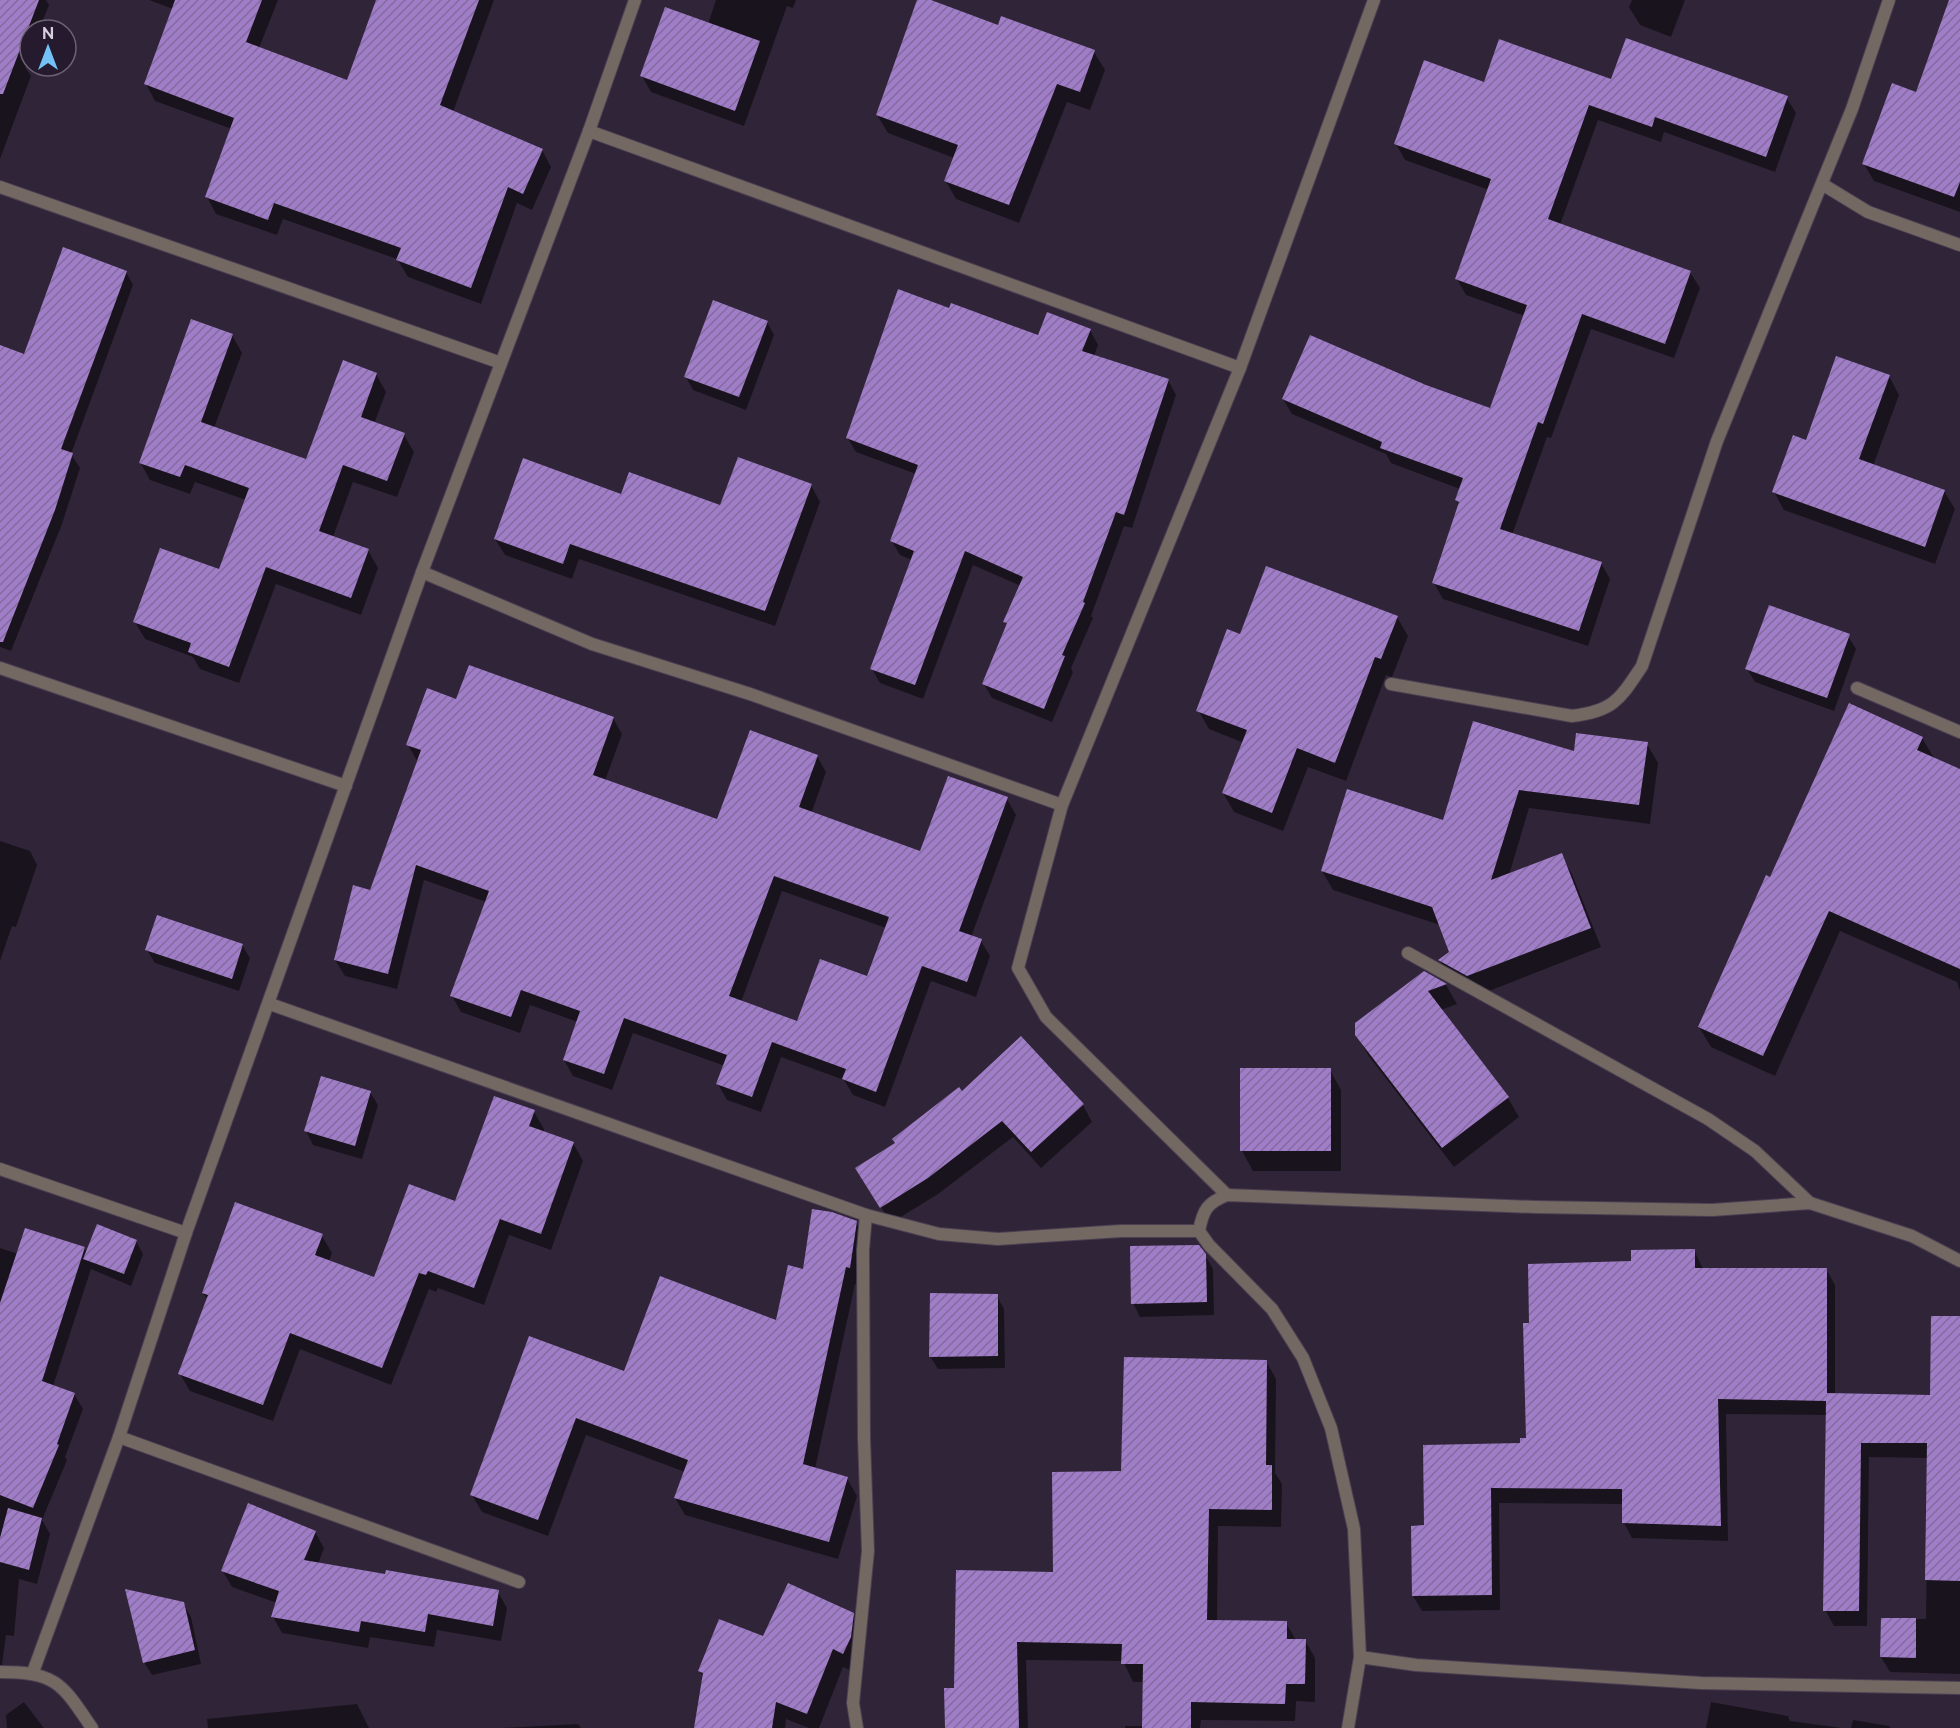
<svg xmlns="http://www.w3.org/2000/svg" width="1960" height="1728" font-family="Raleway,sans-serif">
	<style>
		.shadow { fill: #0007; fill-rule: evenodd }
		.building { fill: url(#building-hatch); fill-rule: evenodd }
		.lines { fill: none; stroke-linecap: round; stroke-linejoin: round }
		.minor-casing { stroke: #4b4052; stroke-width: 14 }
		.minor { stroke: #736862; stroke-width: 12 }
	</style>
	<defs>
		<pattern id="building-hatch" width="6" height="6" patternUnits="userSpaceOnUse" patternTransform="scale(1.5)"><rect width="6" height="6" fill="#a07dc7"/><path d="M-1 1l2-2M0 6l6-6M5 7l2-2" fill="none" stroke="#836a9f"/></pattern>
	</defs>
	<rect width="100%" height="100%" fill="#302538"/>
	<g class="shadow">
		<polygon points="0,0 46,0 49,5 39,30 30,30 30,55 25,67 31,76 0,159"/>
		<polygon points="149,0 278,0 259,48 348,82 378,0 494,0 453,112 542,150 551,167 532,210 517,203 481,304 408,277 397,259 283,219 277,235 216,214 207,197 232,129 155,101 146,84 173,9"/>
		<polygon points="716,0 796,0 793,8 787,6 744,126 651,92 642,76 708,24"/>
		<polygon points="919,0 926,0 998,27 1094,52 1105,70 1090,110 1067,102 1019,223 956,199 945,180 954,158 888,133 877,115"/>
		<polygon points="1632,0 1685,0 1671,37 1640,25 1629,7"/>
		<polygon points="1951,0 1960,0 1960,212 1874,181 1864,164 1917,93"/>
		<polygon points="1612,81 1786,97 1796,113 1775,172 1664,132 1661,142 1598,120 1560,225 1690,272 1700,288 1674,358 1591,329 1551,438 1547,437 1512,535 1601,563 1610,579 1588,646 1443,599 1434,583 1459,505 1456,500 1460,489 1391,463 1386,454 1292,414 1283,399 1426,386 1491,410 1525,316 1466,295 1457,279 1489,190 1405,160 1396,144 1485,84"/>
		<polygon points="126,272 133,285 71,454 80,468 62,524 11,651 0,647 0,347 25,356"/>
		<polygon points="950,310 1038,337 1090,330 1098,345 1094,356 1168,380 1176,395 1132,528 1124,526 1091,616 1093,618 1071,668 1073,672 1052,722 992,698 984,684 1021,586 973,565 923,699 880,683 872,669 912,560 900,555 891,540 916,474 856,452 847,437"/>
		<polygon points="767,322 774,335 746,410 693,390 686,377"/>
		<polygon points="232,335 242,353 214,428 307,461 376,374 386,392 374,424 404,435 414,452 397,497 353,482 333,537 368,550 378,568 361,615 276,584 239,683 200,669 193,657 145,639 135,622 220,571 246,500 195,482 190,494 150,480 140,462"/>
		<polygon points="1889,376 1899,395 1873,466 1944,491 1955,509 1935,564 1784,510 1774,492 1807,442"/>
		<polygon points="811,485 820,502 775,626 579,559 572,579 505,555 495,539 622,496 721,507"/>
		<polygon points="1397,617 1408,636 1392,677 1386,675 1346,781 1308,767 1283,831 1234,812 1223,793 1244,743 1209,729 1198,710 1241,636"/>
		<polygon points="1848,636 1856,649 1834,711 1755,682 1747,669"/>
		<path d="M457,701L613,718L622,734L605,781L718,821L817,756L826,772L811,814L921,853L1007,799L1016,815L971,937L981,941L990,956L976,997L931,981L885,1107L853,1095L844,1080L781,1057L761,1112L727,1100L718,1084L725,1066L633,1033L612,1090L573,1076L564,1060L578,1022L530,1005L520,1033L461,1012L452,996L486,902L424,880L397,989L345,976L335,960L371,892L417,761L408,745ZM782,891L886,928L868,978L798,1023L741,1002Z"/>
		<polygon points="1922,738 1934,758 1960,770 1960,991 1957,982 1840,931 1775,1076 1711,1047 1699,1027 1771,879"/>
		<polygon points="1647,744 1658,763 1650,824 1529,808 1509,875 1561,855 1572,874 1601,947 1479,995 1451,979 1440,961 1451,953 1440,925 1333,890 1322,871 1444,822 1575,753"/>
		<polygon points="0,841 30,851 37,865 16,927 12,926 0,961"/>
		<polygon points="242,945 250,958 239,991 155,963 147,950"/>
		<polygon points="1424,973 1446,985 1457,1004 1441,1010 1508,1098 1519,1117 1454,1167 1368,1055 1356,1034"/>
		<polygon points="1330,1070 1341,1090 1341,1171 1253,1171 1242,1151"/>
		<polygon points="370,1092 378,1105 362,1159 313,1145 306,1131"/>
		<polygon points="962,1093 1083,1105 1092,1122 1041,1168 1013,1137 938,1194 891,1223 867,1185 897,1144"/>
		<polygon points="534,1112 544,1129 543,1132 573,1143 583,1161 551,1250 509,1235 484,1305 438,1288 436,1292 429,1289 391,1385 300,1349 273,1421 190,1391 180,1374 208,1300 203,1293 322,1236 332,1253 329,1261 375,1279 456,1203"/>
		<polygon points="856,1222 866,1239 860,1285 855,1284 815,1469 847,1478 857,1496 838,1559 685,1515 675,1498 685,1472 586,1435 548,1536 482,1512 472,1495 625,1373 777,1322 805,1270"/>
		<polygon points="136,1241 143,1254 131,1286 91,1269 53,1386 74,1394 83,1409 65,1457 67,1460 42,1520 50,1534 37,1584 19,1579 14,1636 6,1635 0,1680 0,1248 18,1254 84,1248 87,1253"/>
		<polygon points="1694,1250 1703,1269 1826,1269 1835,1285 1835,1395 1931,1396 1960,1317 1960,1674 1890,1672 1881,1657 1882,1619 1926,1619 1928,1458 1869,1457 1867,1626 1834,1626 1825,1610 1827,1415 1726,1414 1728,1541 1632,1538 1624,1523 1624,1504 1499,1503 1500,1610 1422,1611 1413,1596 1412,1527 1426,1527 1527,1439 1531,1325 1632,1262"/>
		<polygon points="1205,1255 1213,1269 1214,1315 1140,1317 1133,1303"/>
		<polygon points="997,1296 1004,1309 1005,1368 938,1369 930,1356"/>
		<polygon points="1266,1361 1276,1379 1275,1473 1282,1484 1281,1527 1218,1526 1217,1622 1286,1623 1296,1640 1305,1640 1315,1658 1315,1702 1296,1701 1295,1721 1201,1720 1200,1728 1125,1728 1125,1726 1144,1726 1145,1682 1133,1682 1123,1661 1026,1660 1028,1728 947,1728 955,1689 1055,1574 1122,1472"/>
		<polygon points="315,1532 324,1548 318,1564 498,1592 507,1608 501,1641 437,1630 434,1647 370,1637 368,1648 282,1633 273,1617 277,1603 232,1587 222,1570"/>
		<polygon points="183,1603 191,1617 201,1664 152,1675 144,1662"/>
		<polygon points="853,1614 863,1633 854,1672 843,1667 819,1728 809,1728 786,1719 785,1728 696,1728 703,1678 700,1671 764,1638"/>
		<polygon points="24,1702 44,1728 7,1728 6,1715"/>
		<polygon points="1711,1702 1788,1716 1790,1721 1842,1728 1706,1728"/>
		<polygon points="357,1704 369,1728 208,1728 207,1719"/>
		<polygon points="1853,1720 1889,1726 1891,1728 1851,1728"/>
		<polygon points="578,1724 581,1728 502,1728"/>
	</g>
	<g class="building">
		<polygon points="0,0 39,0 3,94 0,94"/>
		<polygon points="175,0 262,0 246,42 347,80 376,0 479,0 440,105 543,149 523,194 508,187 471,288 396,260 401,248 274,203 268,220 205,197 234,118 144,84"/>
		<polygon points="917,0 931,0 998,25 1001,16 1095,50 1080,92 1057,84 1009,205 944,181 958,145 876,115"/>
		<polygon points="1949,0 1960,0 1960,182 1954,197 1862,164 1892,83 1916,92"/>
		<polygon points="665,7 760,41 735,111 640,76"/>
		<polygon points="1626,38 1788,96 1766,157 1655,117 1652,127 1589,105 1548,219 1691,271 1665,344 1582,314 1543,424 1538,422 1500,529 1602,562 1579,631 1432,583 1459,502 1455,500 1463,478 1380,448 1382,442 1282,399 1310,335 1426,385 1490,408 1527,305 1455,279 1491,179 1394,144 1424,60 1484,82 1499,39 1611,79"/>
		<polygon points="63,247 127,271 61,449 73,453 55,510 3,642 0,642 0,345 24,354"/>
		<polygon points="898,289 949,308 951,303 1038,335 1047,312 1091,329 1082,351 1169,379 1124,515 1116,512 1083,602 1085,603 1062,655 1065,656 1044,709 982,684 1007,623 1003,622 1023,577 965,551 915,685 870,669 914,551 890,541 918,465 846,438"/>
		<polygon points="713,300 768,321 739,397 684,377"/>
		<polygon points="191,319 233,334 201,422 306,459 343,360 377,373 361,417 405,433 387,481 343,465 319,531 369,549 351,598 266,567 229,667 188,652 191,643 133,622 160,548 219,569 249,488 185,465 180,477 139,463"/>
		<polygon points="1836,356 1890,375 1859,459 1945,490 1925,547 1772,492 1793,435 1806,440"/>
		<polygon points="738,457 812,484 765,611 570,544 563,564 494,539 523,458 621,494 629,472 720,505"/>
		<polygon points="1266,566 1398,616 1381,659 1375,657 1335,763 1297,748 1272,813 1222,793 1247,730 1196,711 1227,629 1240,634"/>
		<polygon points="1769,605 1850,634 1827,698 1745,669"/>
		<path d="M469,665L614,717L593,775L717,819L750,730L818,755L799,807L920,851L948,776L1008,797L959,931L982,939L967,982L922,966L876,1092L842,1079L846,1069L772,1042L752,1097L716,1084L727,1055L624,1018L604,1074L563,1060L580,1011L521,990L511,1017L450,996L489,891L416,865L388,974L334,960L353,885L370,890L421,750L406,745L427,688L456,699ZM774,876L889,917L867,976L820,959L797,1021L729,996Z"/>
		<polygon points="1849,703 1923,737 1917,750 1960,769 1960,969 1829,911 1763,1056 1698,1027 1766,875 1770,877"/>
		<polygon points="1473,721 1574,751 1576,733 1648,742 1639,805 1519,790 1491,880 1562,853 1591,928 1467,976 1438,960 1449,952 1432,907 1321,871 1347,789 1443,820"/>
		<polygon points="157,915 243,944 232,979 145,950"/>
		<polygon points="1424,971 1447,984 1428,991 1509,1097 1442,1148 1355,1035 1355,1023"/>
		<polygon points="1021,1036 1084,1104 1031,1152 1002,1121 928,1178 880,1208 855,1168 895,1143 892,1139 959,1087 962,1091"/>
		<rect x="1240" y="1068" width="91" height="83"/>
		<polygon points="321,1076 371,1091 355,1146 304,1131"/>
		<polygon points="494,1096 535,1110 529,1126 574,1142 541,1234 500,1219 474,1288 428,1271 426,1275 419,1273 382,1368 290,1333 263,1405 178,1374 208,1295 202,1293 235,1202 323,1234 315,1255 374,1277 409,1184 455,1201"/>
		<polygon points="812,1209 832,1212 857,1221 850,1268 846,1267 803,1464 848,1477 829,1542 674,1498 688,1460 576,1418 538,1520 470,1495 529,1336 624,1371 660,1276 776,1320 788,1265 803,1269"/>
		<polygon points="97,1224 137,1240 124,1274 83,1259"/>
		<polygon points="25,1228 85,1247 42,1381 75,1393 57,1444 59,1445 33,1508 0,1495 0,1303"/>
		<polygon points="1199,1245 1206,1254 1207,1302 1131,1304 1130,1246"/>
		<polygon points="1695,1249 1695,1268 1827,1268 1827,1393 1930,1395 1931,1316 1960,1316 1960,1581 1925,1580 1927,1443 1861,1443 1859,1611 1823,1611 1826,1401 1718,1399 1721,1526 1622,1523 1622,1489 1491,1488 1492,1595 1412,1596 1411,1526 1424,1525 1423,1445 1520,1443 1520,1438 1526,1438 1523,1323 1529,1323 1528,1264 1631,1261 1631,1250"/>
		<polygon points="930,1293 998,1294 998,1356 929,1357"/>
		<polygon points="1124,1357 1267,1360 1266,1465 1272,1465 1272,1510 1209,1509 1207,1620 1287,1621 1287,1639 1306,1639 1305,1684 1286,1684 1285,1704 1191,1702 1191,1728 1142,1728 1143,1664 1121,1664 1122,1644 1017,1642 1019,1728 945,1728 944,1688 954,1688 956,1570 1053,1572 1052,1472 1121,1471"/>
		<polygon points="248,1503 316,1531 304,1560 385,1574 386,1570 499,1590 493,1626 428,1614 425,1632 361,1621 359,1632 271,1617 279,1591 221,1571"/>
		<polygon points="8,1508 42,1518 29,1570 0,1562 0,1538"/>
		<polygon points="788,1583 854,1613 851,1637 843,1654 833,1649 807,1714 776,1702 772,1728 694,1728 703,1673 698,1671 719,1619 763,1636"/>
		<polygon points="125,1589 184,1602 195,1650 143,1663"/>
		<polygon points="1881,1618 1916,1618 1916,1658 1880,1657"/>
	</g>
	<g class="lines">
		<defs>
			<g id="minor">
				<polyline points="589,131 1240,368"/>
				<polyline points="1822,184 1868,212 1960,245"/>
				<polyline points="0,187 501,363"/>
				<polyline points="422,572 592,644 750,694 1062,805"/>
				<polyline points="0,668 346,786"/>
				<path d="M1391,684L1572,716C1614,711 1620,699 1642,666L1717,441L1852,109L1889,0"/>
				<polyline points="1857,688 1960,732"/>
				<polyline points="1408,953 1708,1119 1755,1151 1810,1203"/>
				<polyline points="270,1004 866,1215 939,1234 998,1239 1121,1231 1199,1231"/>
				<polyline points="0,1169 186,1233"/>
				<polyline points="1227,1195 1046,1017 1018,968 1062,805 1240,368 1374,0"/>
				<polyline points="119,1437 519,1582"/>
				<polyline points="1360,1657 1416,1665 1701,1683 1960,1688"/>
				<path d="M0,1672C57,1672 62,1684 92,1728"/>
				<polyline points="33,1672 119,1437 186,1233 422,572 589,131 635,0"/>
				<polyline points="857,1728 853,1703 868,1551 864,1438 863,1250 866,1215"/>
				<path d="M1348,1728L1360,1657L1354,1529L1331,1428L1303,1358L1272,1309L1209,1245L1199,1231C1203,1210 1207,1203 1227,1195L1535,1207L1712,1210L1810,1203L1912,1236L1960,1261"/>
			</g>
		</defs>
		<use href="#minor" class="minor-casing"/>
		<use href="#minor" class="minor"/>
	</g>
	<g transform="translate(48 48)"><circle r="28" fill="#261b2e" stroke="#6d6374" stroke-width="1.5"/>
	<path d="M0-4.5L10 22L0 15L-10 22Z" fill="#73c1f6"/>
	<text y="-9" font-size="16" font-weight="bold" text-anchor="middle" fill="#d7d0dd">N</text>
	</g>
</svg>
